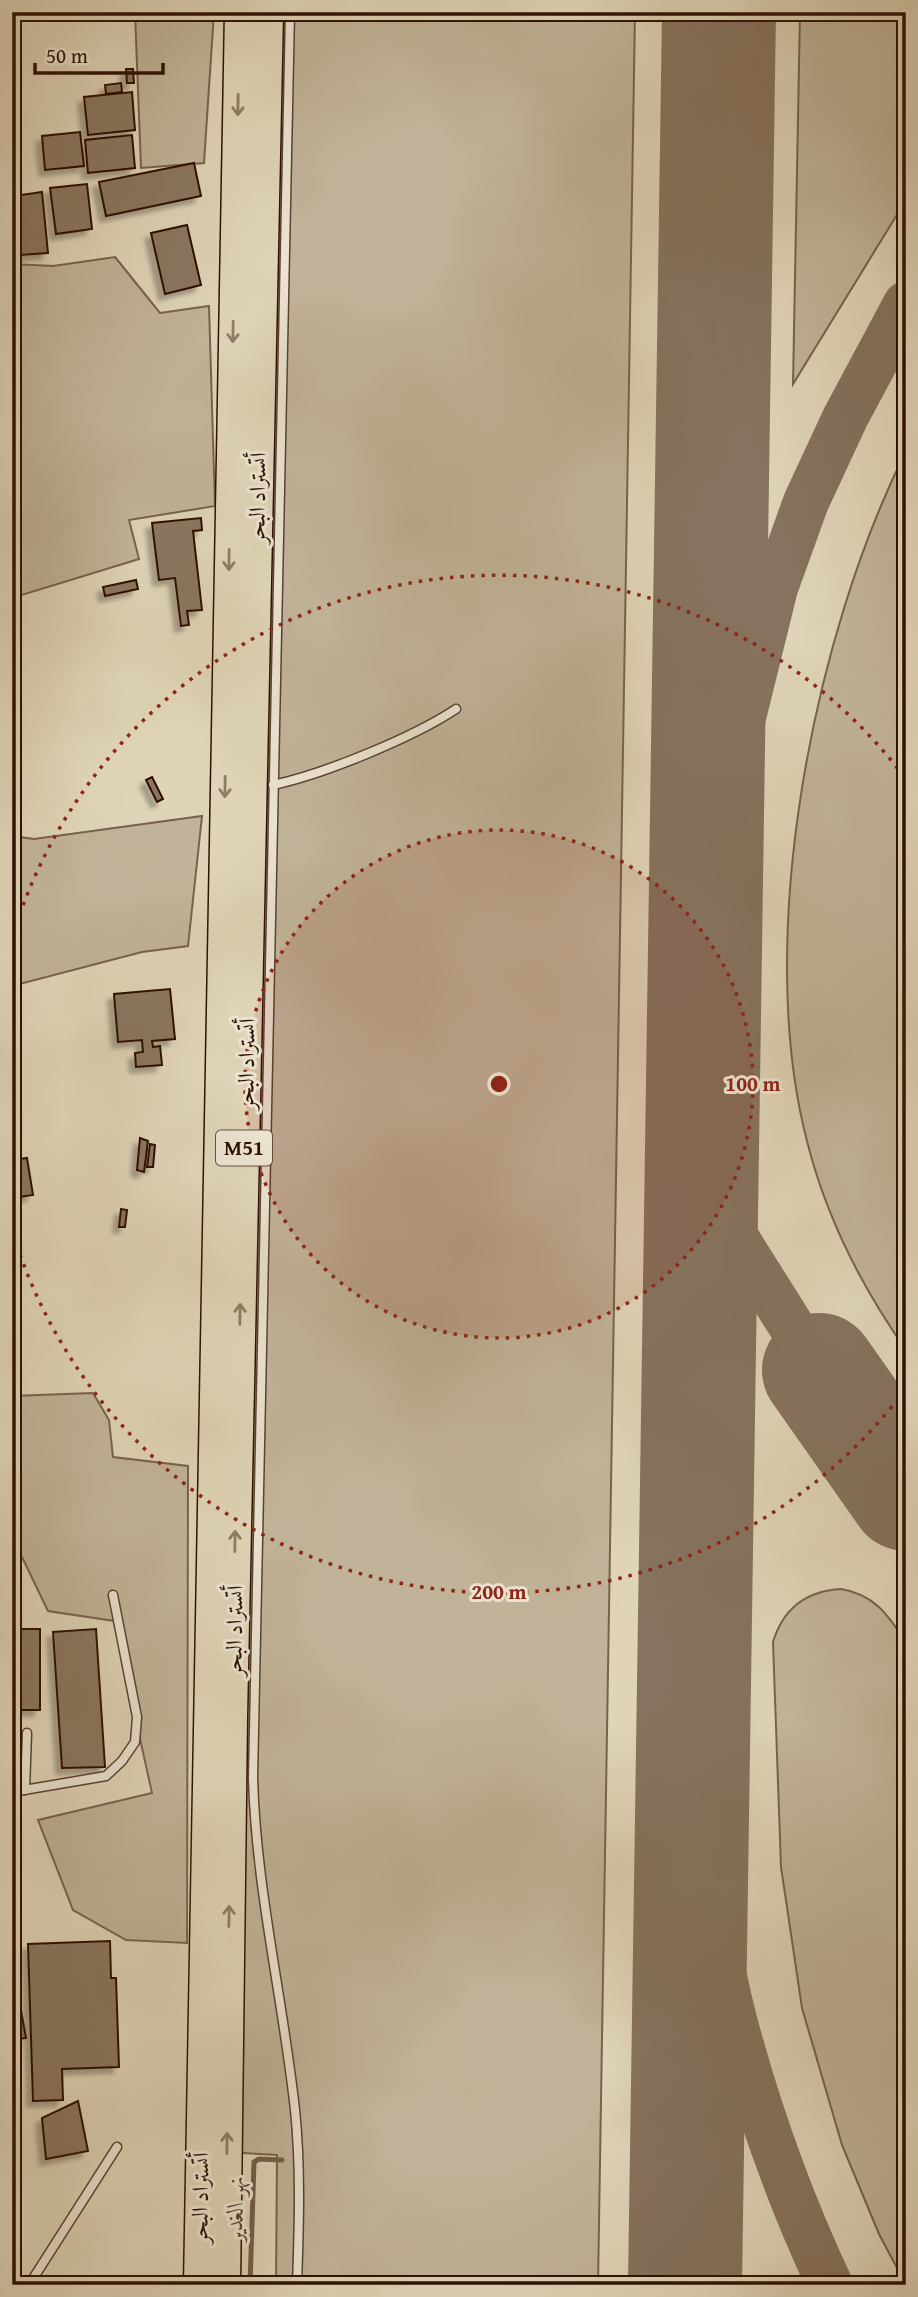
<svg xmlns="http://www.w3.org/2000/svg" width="918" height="2297" font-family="'Gentium Book Plus',Amiri,serif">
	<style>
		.green { fill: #c1b399; stroke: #78624e; stroke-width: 2 }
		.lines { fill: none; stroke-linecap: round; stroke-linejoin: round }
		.stream { stroke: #745d4b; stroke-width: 5 }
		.taxiway { stroke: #86725e; stroke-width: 46 }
		.runway { stroke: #86725e; stroke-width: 114 }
		.building { fill: #8a7661; stroke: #2e1004; stroke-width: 2; filter: url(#shadow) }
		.lane-casing { stroke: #5a4131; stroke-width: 11 }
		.highway-casing { stroke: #2e1004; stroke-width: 33 }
		.lane { stroke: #eae3d0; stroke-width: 8 }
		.highway { stroke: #dfd4b7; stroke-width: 30 }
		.oneway { stroke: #8f7c66 }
		.ring { fill: none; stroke: #8f2418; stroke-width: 3.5; stroke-dasharray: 3.5 7 }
		.labels { text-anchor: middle; stroke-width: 6; stroke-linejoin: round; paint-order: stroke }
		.shield { fill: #eae3d0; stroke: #664f41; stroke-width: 2 }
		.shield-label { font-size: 21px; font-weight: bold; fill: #2e1004 }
		.street-label { font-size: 23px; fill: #2e1004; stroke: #eae3d0 }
		.water-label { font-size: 24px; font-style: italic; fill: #5d4433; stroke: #eae3d0 }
		.centre { fill: #8f2418; stroke: #eae3d0; stroke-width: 3.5 }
		.ring-label { font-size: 21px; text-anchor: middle; font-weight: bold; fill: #8f2418; stroke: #eae3d0; stroke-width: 6; stroke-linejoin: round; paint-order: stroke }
	</style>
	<defs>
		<filter id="shadow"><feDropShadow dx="-6" dy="6" stdDeviation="2" flood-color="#0004"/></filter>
	</defs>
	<rect width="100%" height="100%" fill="#dfd4b7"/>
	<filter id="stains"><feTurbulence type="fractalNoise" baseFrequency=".00286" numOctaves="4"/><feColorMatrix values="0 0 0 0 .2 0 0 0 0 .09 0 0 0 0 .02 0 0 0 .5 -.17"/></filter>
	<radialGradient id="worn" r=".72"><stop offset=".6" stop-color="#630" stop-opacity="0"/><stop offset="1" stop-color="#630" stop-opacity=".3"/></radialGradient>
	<g class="green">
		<polygon points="135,12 214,12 204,163 141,168"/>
		<polygon points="264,12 635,12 598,2285 276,2285 277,2155 226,2152"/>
		<polygon points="800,12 906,12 906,200 793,384"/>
		<polygon points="115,257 160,313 209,306 215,506 129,520 139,559 12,598 12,264 53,266"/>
		<path d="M906,451V1350C861,1286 826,1217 807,1141C754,938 813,637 906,451Z"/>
		<polygon points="202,816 188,946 142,952 12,986 12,836 34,839"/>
		<polygon points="93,1393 109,1420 113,1457 188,1466 187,1943 126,1940 73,1910 38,1820 152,1793 114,1621 48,1611 22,1557 12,1557 12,1396"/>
		<path d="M841,1589C874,1594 888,1615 906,1642V2285L879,2234L842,2145L802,2008L781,1867L773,1642C783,1609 806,1591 841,1589Z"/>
	</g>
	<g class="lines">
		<polyline class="stream" points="250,2285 254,2162 259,2159 282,2160"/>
		<g class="taxiway">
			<polyline points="704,1016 715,951 727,782 775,588 806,502 845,418 906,304"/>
			<polyline points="702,1184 819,1370"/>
			<path d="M693,1773C704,1855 713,1939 734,2020C758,2110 790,2200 830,2285"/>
		</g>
		<g class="runway">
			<polyline points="819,1370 906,1494"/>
			<polyline points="685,2285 719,12"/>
		</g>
	</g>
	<g class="building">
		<polygon points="126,69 133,69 134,83 127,83"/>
		<polygon points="121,83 122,92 106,94 105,85"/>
		<polygon points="132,92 135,130 88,135 84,97"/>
		<polygon points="80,132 84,166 45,170 42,136"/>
		<polygon points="132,135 135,168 88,173 85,140"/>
		<polygon points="194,163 201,196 106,216 99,182"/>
		<polygon points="87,184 92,229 56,234 50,188"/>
		<polygon points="42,192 48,253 20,255 14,196"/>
		<polygon points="187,225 201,285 165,294 151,233"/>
		<polygon points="201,518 202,530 193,531 202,610 187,611 189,625 181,626 175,578 159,580 152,523"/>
		<polygon points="136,580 138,589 105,596 103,587"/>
		<polygon points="152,777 163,799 157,802 146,780"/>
		<polygon points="170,989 175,1039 152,1041 153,1047 160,1046 162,1065 136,1067 135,1053 143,1052 142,1040 118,1042 114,994"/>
		<polygon points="140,1138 148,1141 144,1172 137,1170"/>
		<polygon points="150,1144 155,1145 153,1167 147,1167"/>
		<polygon points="12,1155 13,1160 27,1158 33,1195 12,1198"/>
		<polygon points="121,1209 127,1210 125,1227 119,1227"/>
		<polygon points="12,1603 13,1629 40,1629 40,1710 12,1710"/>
		<polygon points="96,1629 105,1767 62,1768 53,1632"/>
		<polygon points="110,1941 111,1978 116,1978 119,2067 62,2069 63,2100 33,2101 28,1944"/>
		<polygon points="12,1960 26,2038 12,2040"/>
		<polygon points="78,2101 88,2151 46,2159 42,2118"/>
	</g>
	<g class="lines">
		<defs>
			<g id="lane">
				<path d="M290,12L253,1778C256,1889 283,1999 295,2110C301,2168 299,2226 297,2285"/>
				<path d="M273,785C324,774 412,738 456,709"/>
				<polyline points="25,1790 27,1733"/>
				<polyline points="12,1792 106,1776 122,1761 135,1742 137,1717 113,1595"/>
				<polyline points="29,2285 117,2147"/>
			</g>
			<g id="highway">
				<polyline points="199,2285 240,12"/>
				<polyline points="225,2285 232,1717 268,12"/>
			</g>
		</defs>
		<use href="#lane" class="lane-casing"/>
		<use href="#highway" class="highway-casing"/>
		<use href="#lane" class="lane"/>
		<use href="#highway" class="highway"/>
	</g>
	<defs><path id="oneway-shaft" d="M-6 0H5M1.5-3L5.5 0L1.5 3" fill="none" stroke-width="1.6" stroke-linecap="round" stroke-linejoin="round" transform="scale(1.75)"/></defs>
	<g class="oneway">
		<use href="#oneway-shaft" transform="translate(238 105) rotate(91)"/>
		<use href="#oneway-shaft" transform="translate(233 332) rotate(91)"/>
		<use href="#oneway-shaft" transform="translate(229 560) rotate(91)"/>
		<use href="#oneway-shaft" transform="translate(225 787) rotate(91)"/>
		<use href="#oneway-shaft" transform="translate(240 1314) rotate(-89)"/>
		<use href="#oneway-shaft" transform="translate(235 1541) rotate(-89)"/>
		<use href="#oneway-shaft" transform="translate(229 1916) rotate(-89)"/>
		<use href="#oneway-shaft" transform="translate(227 2143) rotate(-89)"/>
	</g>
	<circle cx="499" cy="1084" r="254" fill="#8f2418" fill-opacity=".12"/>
	<g class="ring">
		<circle cx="499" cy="1084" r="254"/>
		<path d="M905 1390A508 508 0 0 1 13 1233M13 935A508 508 0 0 1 905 778"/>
	</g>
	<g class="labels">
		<rect class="shield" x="216" y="1130.5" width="56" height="35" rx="5"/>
		<g class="shield-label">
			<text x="244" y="1155">M51</text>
		</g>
		<g class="street-label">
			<text transform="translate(257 498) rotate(-89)" y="8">أتستراد البحر</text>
			<text transform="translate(246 1064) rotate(-89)" y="8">أتستراد البحر</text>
			<text transform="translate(234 1631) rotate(-89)" y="8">أتستراد البحر</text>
			<text transform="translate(200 2198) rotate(-89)" y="8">أتستراد البحر</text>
		</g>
		<g class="water-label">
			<text transform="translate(235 2209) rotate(-89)" y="8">نهر الغدير</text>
		</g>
	</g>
	<circle cx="499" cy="1084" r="10" class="centre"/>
	<g class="ring-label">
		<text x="753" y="1091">100 m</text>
		<text x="499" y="1599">200 m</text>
	</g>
	<rect width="918" height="2297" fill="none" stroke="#dfd4b7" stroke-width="42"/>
	<rect x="14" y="14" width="890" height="2269" fill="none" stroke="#2e1004" stroke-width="3.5"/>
	<rect x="21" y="21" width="876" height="2255" fill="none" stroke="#2e1004" stroke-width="2"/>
	<path d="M35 63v10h128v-10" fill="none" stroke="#2e1004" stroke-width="3.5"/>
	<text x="46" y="63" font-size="21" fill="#2e1004" stroke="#eae3d0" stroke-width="5" paint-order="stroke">50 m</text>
	<rect width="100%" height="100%" filter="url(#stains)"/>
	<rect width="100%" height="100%" fill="url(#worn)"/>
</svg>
